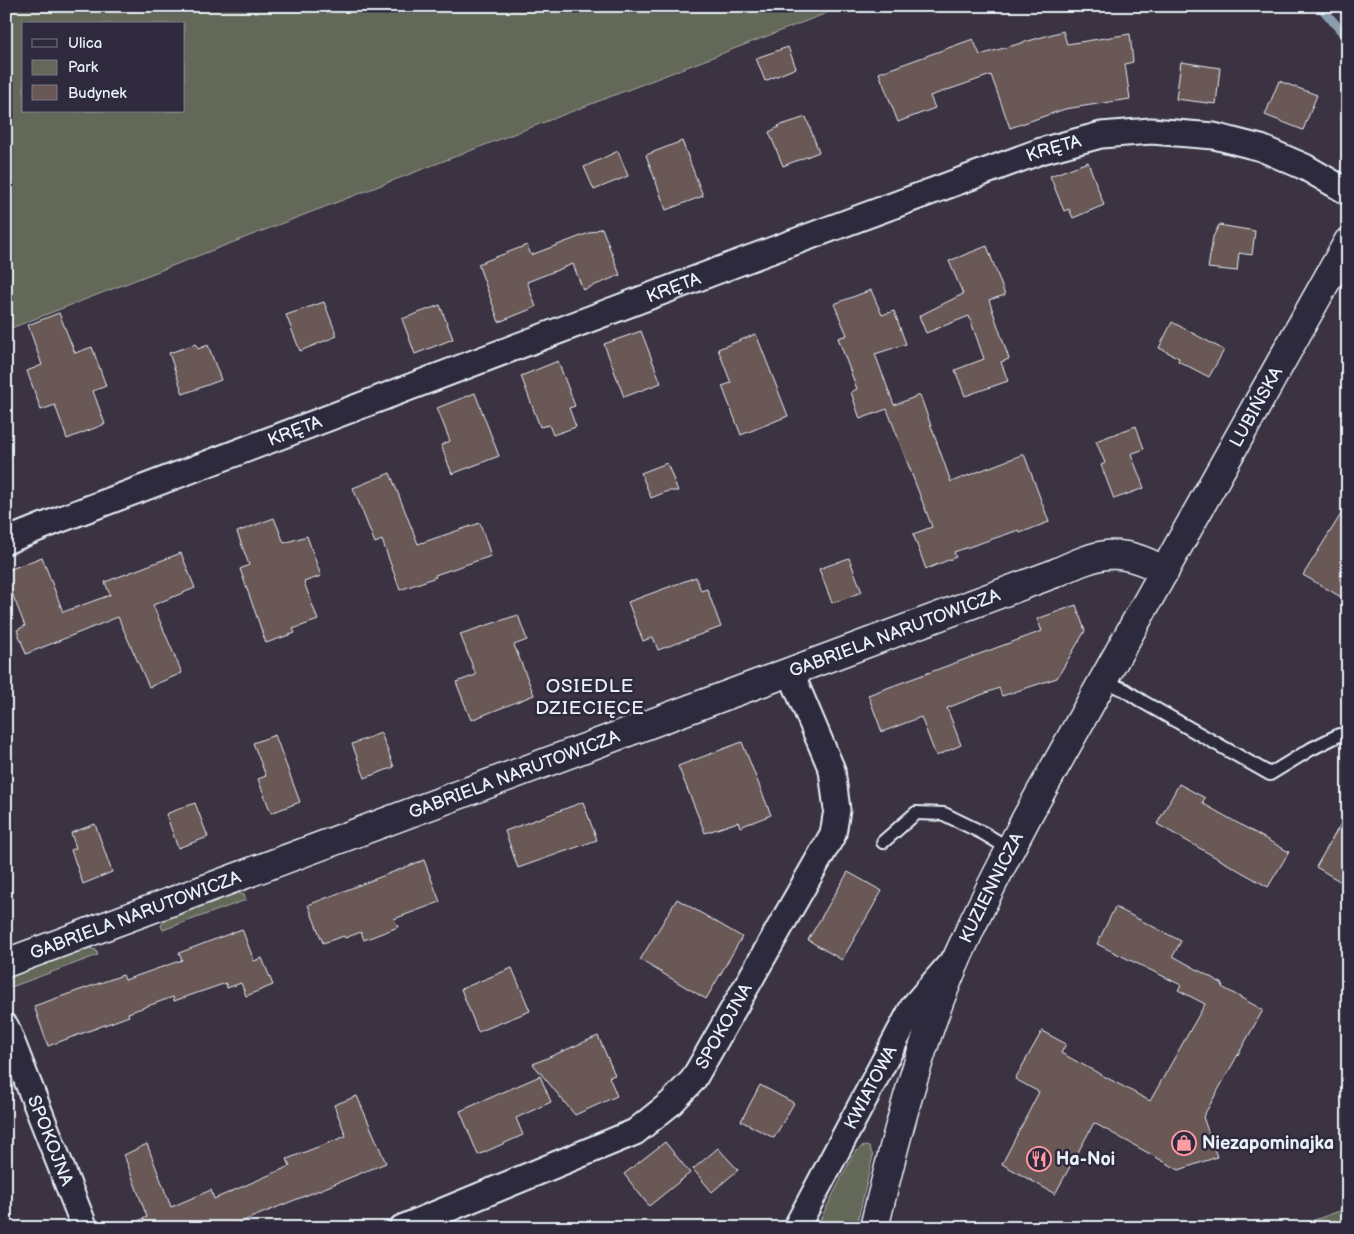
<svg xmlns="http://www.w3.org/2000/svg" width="1354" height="1234" font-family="'Balsamiq Sans',sans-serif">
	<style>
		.green { fill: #646759; stroke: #a6aca8; fill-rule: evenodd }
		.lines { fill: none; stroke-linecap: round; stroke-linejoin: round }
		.stream { stroke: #8d9dae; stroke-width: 9 }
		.building { fill: #6a5857; stroke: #e8f1f8 }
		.service-casing { stroke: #e8f1f8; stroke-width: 16 }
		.minor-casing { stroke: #e8f1f8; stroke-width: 29 }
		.secondary-casing { stroke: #e8f1f8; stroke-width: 31 }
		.service { stroke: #2f2a3d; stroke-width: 12 }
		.minor { stroke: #2f2a3d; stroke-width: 25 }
		.secondary { stroke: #2f2a3d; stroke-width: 28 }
		.labels { text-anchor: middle; stroke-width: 5; stroke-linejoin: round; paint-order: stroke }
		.street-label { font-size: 18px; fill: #e8f1f8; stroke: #2f2a3d }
		.poi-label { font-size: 18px; font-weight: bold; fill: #e8f1f8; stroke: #2f2a3d; text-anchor: start }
		.neighbourhood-label { font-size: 19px; letter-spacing: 1px; fill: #e8f1f8; stroke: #2f2a3d }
	</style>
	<rect width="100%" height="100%" fill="#3b3342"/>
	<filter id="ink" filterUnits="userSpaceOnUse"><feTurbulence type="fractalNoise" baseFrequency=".02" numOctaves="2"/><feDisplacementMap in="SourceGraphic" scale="10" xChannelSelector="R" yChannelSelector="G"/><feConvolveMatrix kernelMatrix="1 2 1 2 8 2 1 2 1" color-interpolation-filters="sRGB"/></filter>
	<g filter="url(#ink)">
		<g class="green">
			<path d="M6,6H845L6,330ZM24,24H184V111H24Z"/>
			<polygon points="237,892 244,895 246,900 163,930 161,926 164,920"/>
			<polygon points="90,948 96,950 98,955 6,989 8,981 15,975"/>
			<polygon points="866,1146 869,1147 873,1156 856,1228 816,1228 853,1155 861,1147"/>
			<polygon points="1348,1208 1348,1228 1292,1228"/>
		</g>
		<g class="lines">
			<polyline class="stream" points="1320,6 1348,39"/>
		</g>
		<g class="building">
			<polygon points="1063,31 1067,44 1130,34 1133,62 1125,64 1130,99 1065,109 1010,128 991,75 930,96 935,108 898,122 879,73 973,39 980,55"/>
			<polygon points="788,47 796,68 765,81 756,58"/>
			<polygon points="1181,62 1220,68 1216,104 1176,99"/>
			<polygon points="1279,81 1317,95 1303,130 1265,115"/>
			<polygon points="806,117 819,152 783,166 769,132 779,127 778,126"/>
			<polygon points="682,141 703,196 666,210 646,155"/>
			<polygon points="618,151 628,176 594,190 584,167"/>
			<polygon points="1088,162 1104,205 1073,218 1069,209 1064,211 1050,176"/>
			<polygon points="1219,225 1255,231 1252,255 1239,253 1237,271 1208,268 1213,237"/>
			<polygon points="602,228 620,275 583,290 573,264 527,282 536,307 499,322 478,264 527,245 531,255"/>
			<polygon points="987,246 1005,295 989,300 1009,359 1001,362 1008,381 965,396 955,370 984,359 969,316 926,333 919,316 963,294 949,261"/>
			<polygon points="871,290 882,315 894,311 906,344 875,354 894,405 920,395 951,482 1024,454 1049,522 1020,533 1019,530 954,552 956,557 926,569 913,534 932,527 887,409 860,419 851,392 857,389 838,338 847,335 834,304"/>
			<polygon points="324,302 337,336 300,351 286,315"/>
			<polygon points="440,305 453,339 415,354 402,319"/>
			<polygon points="59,313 75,353 92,347 106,386 93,391 105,424 67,439 55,405 41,410 27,371 42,365 28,325"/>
			<polygon points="1172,322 1224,350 1209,377 1178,361 1179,358 1159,348"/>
			<polygon points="641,331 661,383 624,397 604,344"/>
			<polygon points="756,334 788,416 741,435 722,386 731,383 718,349"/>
			<polygon points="196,344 198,349 208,345 221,380 183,394 169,353"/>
			<polygon points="558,361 575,406 569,408 576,427 553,435 549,425 540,427 521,376"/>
			<polygon points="475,393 499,456 452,474 441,445 450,441 437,408"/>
			<polygon points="1136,426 1144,449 1131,454 1144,488 1114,499 1101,465 1105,463 1096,441"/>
			<polygon points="667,463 678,491 668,491 651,498 641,473"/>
			<polygon points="390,473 418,544 480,523 491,556 435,575 436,577 400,590 382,540 375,543 353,488"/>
			<polygon points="1348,503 1348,601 1303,575"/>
			<polygon points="274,518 284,543 307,536 321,576 304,582 318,620 293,629 295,633 266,643 240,569 249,565 237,532"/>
			<polygon points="181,553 195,588 153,605 182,673 149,687 118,617 26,654 17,630 25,626 6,578 6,571 42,557 63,612 110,595 105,582"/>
			<polygon points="849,558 862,592 832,603 819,569"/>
			<polygon points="696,577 701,591 707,589 721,627 658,650 653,637 643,641 628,602"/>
			<polygon points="1076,605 1085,631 1057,678 1002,696 999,688 947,708 961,745 936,756 921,717 882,732 868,695 1042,631 1037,619"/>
			<polygon points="518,615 527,640 514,645 534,695 471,720 456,682 476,675 460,634"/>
			<polygon points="381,733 394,767 365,778 352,744"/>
			<polygon points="275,735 300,802 271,813 258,779 266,776 253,743"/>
			<polygon points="742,742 771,815 740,827 738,822 705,833 678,766"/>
			<polygon points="1179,784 1205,798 1202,803 1289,852 1268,887 1157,824"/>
			<polygon points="583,802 597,840 518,868 505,831"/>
			<polygon points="195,803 208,837 178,848 166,814"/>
			<polygon points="1348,811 1348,886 1316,867"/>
			<polygon points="95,824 112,872 83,884 71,850 76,848 71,833"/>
			<polygon points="424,860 440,902 394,919 398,927 364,940 361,932 345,938 344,936 323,943 308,905"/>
			<polygon points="848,872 882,891 842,960 808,940"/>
			<polygon points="677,899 742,937 706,999 640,960"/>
			<polygon points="1115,907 1181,941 1173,956 1223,984 1222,987 1263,1010 1203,1117 1217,1157 1179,1170 1094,1123 1055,1194 1002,1164 1039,1092 1015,1079 1042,1031 1066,1044 1061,1053 1150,1101 1205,1004 1178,990 1181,985 1097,944"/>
			<polygon points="242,929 254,961 262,958 273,985 246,996 241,983 227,988 226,983 174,1001 173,997 128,1013 129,1016 48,1046 34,1006 123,975 125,980 182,960 179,953"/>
			<polygon points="512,968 530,1011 478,1032 461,989"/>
			<polygon points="598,1036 615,1075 609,1077 617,1096 575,1115 533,1064"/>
			<polygon points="540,1076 551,1102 516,1118 523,1135 478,1155 460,1111"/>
			<polygon points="760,1085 794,1103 774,1138 741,1121"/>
			<polygon points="357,1096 386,1163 226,1228 122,1228 147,1217 124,1155 147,1144 171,1207 211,1190 214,1199 290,1166 287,1159 346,1136 334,1105"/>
			<polygon points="665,1142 690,1173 649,1206 624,1174"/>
			<polygon points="718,1148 738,1170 712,1192 693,1169"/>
		</g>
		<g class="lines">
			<defs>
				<g id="service">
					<polyline points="1103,681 1125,690 1143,702 1270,774 1311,749 1339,735 1348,737"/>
					<polyline points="883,842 916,813 944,814 983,833 1010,849"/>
				</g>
				<g id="minor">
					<path id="s1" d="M6,541L56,521L751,258L1041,151L1101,135L1151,131L1214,136L1261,148L1305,167L1348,192"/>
					<path id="s2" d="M6,1027L85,1228"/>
					<path id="s3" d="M402,1228L635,1132L671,1103L693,1080L833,834L837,810L832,770L790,671"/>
					<path id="s4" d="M796,1228L913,1007L951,963"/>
				</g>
				<g id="secondary">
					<path id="s5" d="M6,963L1053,574C1100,553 1116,545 1165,571"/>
					<path id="s6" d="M874,1228C890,1162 906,1097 928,1033C953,957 991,886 1028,815L1348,242"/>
				</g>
			</defs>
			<use href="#service" class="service-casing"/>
			<use href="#minor" class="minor-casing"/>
			<use href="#secondary" class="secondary-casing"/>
			<use href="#service" class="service"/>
			<use href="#minor" class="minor"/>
			<use href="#secondary" class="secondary"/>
		</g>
	</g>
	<defs>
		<symbol id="shop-ring" viewBox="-11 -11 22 22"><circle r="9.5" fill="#2f2a3d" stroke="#ff9aa2" stroke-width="1.5"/><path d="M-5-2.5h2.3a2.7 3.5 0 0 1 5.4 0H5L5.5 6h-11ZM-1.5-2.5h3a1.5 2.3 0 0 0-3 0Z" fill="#ff9aa2"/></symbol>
		<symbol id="restaurant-ring" viewBox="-11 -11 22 22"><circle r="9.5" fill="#2f2a3d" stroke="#ff9aa2" stroke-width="1.5"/><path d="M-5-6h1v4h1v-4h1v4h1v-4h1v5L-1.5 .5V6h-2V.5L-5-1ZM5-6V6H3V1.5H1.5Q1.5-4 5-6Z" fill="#ff9aa2"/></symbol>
	</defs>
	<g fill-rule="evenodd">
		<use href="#shop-ring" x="1170" y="1129" width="28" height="28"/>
		<use href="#restaurant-ring" x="1025" y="1145" width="28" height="28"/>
	</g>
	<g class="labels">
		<g class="street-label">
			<text dy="6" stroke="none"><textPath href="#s1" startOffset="1119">KRĘTA</textPath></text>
			<text dy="6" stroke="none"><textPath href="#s1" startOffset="714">KRĘTA</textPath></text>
			<text dy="6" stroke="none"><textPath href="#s6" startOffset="910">LUBIŃSKA</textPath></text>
			<text dy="6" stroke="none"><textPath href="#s1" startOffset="309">KRĘTA</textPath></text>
			<text dy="6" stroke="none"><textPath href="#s5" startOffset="948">GABRIELA NARUTOWICZA</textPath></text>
			<text dy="6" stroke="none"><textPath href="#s5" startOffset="542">GABRIELA NARUTOWICZA</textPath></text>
			<text dy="6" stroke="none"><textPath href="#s6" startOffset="361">KUZIENNICZA</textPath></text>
			<text dy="6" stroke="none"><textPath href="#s5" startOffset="138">GABRIELA NARUTOWICZA</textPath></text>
			<text dy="6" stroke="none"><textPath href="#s3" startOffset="392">SPOKOJNA</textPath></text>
			<text dy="6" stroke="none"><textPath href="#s4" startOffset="159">KWIATOWA</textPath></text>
			<text dy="6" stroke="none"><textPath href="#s2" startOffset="122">SPOKOJNA</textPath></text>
		</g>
		<g class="poi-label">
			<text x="1202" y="1149">Niezapominajka</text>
			<text x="1056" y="1165">Ha-Noi</text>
		</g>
		<g class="neighbourhood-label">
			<text x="590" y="692">OSIEDLE<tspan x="590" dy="22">DZIECIĘCE</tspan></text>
		</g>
	</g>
	<rect width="1354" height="1234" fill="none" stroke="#2f2a3d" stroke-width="25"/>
	<rect x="12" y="12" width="1329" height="1209" fill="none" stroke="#e8f1f8" stroke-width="2" filter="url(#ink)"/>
	<rect x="22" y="22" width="162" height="90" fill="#2f2a3d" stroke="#797a88"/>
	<rect x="32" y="39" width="25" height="8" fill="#2f2a3d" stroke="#797a88"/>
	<text x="68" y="48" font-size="15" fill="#e8f1f8">Ulica</text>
	<rect x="32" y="60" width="25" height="15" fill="#646759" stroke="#797a88"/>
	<text x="68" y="72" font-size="15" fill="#e8f1f8">Park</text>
	<rect x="32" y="85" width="25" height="15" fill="#6a5857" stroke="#797a88"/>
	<text x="68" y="98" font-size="15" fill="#e8f1f8">Budynek</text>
</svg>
